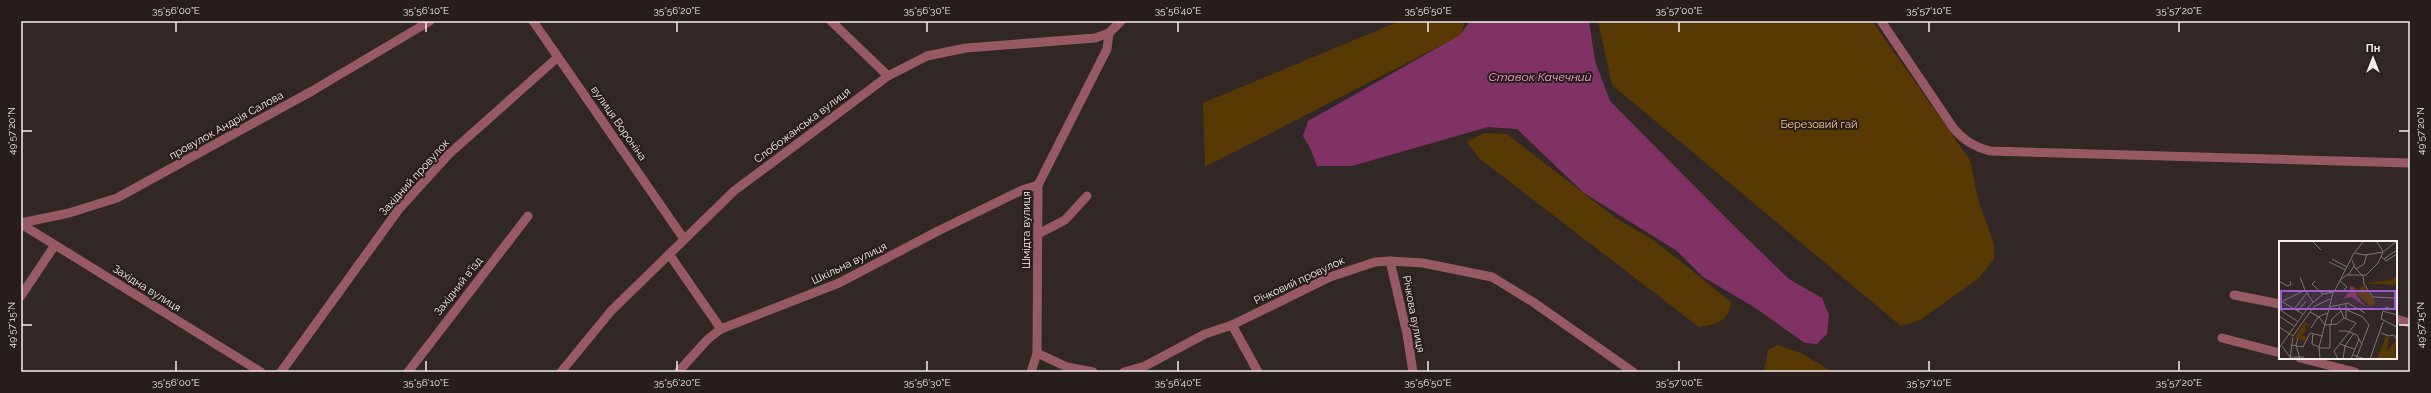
<svg xmlns="http://www.w3.org/2000/svg" width="2431" height="393" font-family="Raleway,sans-serif">
	<style>
		.green { fill: #583903 }
		.water { fill: #813265 }
		.lines { fill: none; stroke-linecap: round; stroke-linejoin: round }
		.minor { stroke: #975966; stroke-width: 9 }
		.ticks { fill: none; stroke: #f4edec; stroke-width: 1.5 }
		.labels { text-anchor: middle; stroke-width: 4; stroke-linejoin: round; paint-order: stroke }
		.street-label { font-size: 11px; fill: #f4edec; stroke: #271d1b }
		.park-label { font-size: 11px; fill: #f7c98c; stroke: #271d1b }
		.water-label { font-size: 12px; font-style: italic; fill: #fba1d6; stroke: #271d1b }
		.inset-road { fill: none; stroke: #7f7675; stroke-width: 1 }
		.view { fill: #995cca; fill-opacity: 0.15; stroke: #995cca; stroke-width: 2 }
		.inset-edge { fill: none; stroke: #f4edec; stroke-width: 2 }
		.neatline { fill: none; stroke: #f4edec; stroke-width: 1.5 }
		.ticks-label { font-size: 10px; text-anchor: middle; fill: #f4edec }
	</style>
	<rect width="100%" height="100%" fill="#312725"/>
	<g class="green">
		<polygon points="1400,21 1465,21 1461,35 1205,167 1203,103"/>
		<polygon points="1598,21 1872,21 1970,160 1978,199 1994,244 1994,259 1979,278 1920,320 1901,326 1612,85"/>
		<path d="M1485,133L1507,134L1617,219L1655,241L1731,302C1730,321 1715,325 1699,327L1480,159L1467,142Z"/>
		<polygon points="1778,345 1801,353 1833,372 1764,372 1768,350"/>
	</g>
	<polygon class="water" points="1470,21 1589,21 1595,61 1610,101 1733,225 1789,279 1822,298 1829,315 1827,334 1817,344 1805,343 1754,307 1703,277 1677,251 1584,193 1517,129 1488,127 1352,166 1317,166 1311,150 1303,136 1308,121 1460,35"/>
	<g class="lines">
		<g class="minor">
			<polyline points="533,21 684,239"/>
			<polyline points="831,21 888,76"/>
			<path d="M1881,21L1954,129C1965,141 1975,147 1990,151L2410,163"/>
			<polyline points="21,223 69,213 117,198 312,91 430,21"/>
			<polyline points="21,224 261,372"/>
			<polyline points="1038,234 1065,220 1087,196"/>
			<polyline points="669,254 721,329"/>
			<polyline points="1390,261 1407,334 1413,372"/>
			<polyline points="2234,295 2280,304"/>
			<polyline points="21,296 55,245"/>
			<polyline points="2396,319 2410,323"/>
			<polyline points="1232,325 1258,372"/>
			<polyline points="2222,338 2280,353"/>
			<polyline points="1037,353 1067,367 1093,372"/>
			<polyline points="2300,358 2355,372"/>
			<polyline points="281,372 399,209 449,154 558,57"/>
			<polyline points="408,372 528,216"/>
			<polyline points="561,372 611,311 734,191 888,76 927,56 966,48 1095,38 1109,33 1121,21"/>
			<polyline points="678,372 708,339 721,329 839,283 938,231 1022,190 1038,185"/>
			<polyline points="1031,372 1037,353 1038,185 1107,49 1109,33"/>
			<polyline points="1124,372 1145,366 1205,334 1232,325 1330,277 1375,262 1390,261 1423,263 1492,277 1533,302 1633,372"/>
		</g>
	</g>
	<path class="ticks" d="M176,22V32M426,22V32M677,22V32M927,22V32M1178,22V32M1428,22V32M1679,22V32M1929,22V32M2179,22V32M22,131H32M2399,131H2409M22,325H32M2399,325H2409M176,361V371M426,361V371M677,361V371M927,361V371M1178,361V371M1428,361V371M1679,361V371M1929,361V371M2179,361V371"/>
	<g class="labels">
		<g class="street-label">
			<text transform="translate(619 123) rotate(55)" y="4">вулиця Вороніна</text>
			<text transform="translate(226 125) rotate(-29)" y="4">провулок Андрія Салова</text>
			<text transform="translate(802 125) rotate(-37)" y="4">Слобожанська вулиця</text>
			<text transform="translate(414 177) rotate(-48)" y="4">Західний провулок</text>
			<text transform="translate(1026 230) rotate(-90)" y="4">Шмідта вулиця</text>
			<text transform="translate(849 263) rotate(-26)" y="4">Шкільна вулиця</text>
			<text transform="translate(1299 280) rotate(-25)" y="4">Річковий провулок</text>
			<text transform="translate(458 286) rotate(-52)" y="4">Західний в'їзд</text>
			<text transform="translate(147 288) rotate(32)" y="4">Західна вулиця</text>
			<text transform="translate(1414 314) rotate(79)" y="4">Річкова вулиця</text>
		</g>
		<g class="park-label">
			<text x="1819" y="128">Березовий гай</text>
		</g>
		<g class="water-label">
			<text x="1540" y="81">Ставок Качечний</text>
		</g>
	</g>
	<g transform="translate(2279 241)">
		<rect width="118" height="118" fill="#312725"/>
		<path d="M115,36H118V44L85,42L114,39ZM81,45L86,46L94,57L96,62L92,65L78,54L76,46L80,50ZM26,81L30,84L28,87L29,84L26,85L28,89L22,94L28,96L27,101L16,96ZM107,95L110,96L108,110L117,100L116,118H98Z" fill="#583903"/>
		<path d="M71,45L75,46L78,55L87,66L73,56L64,58L71,50Z" fill="#813265"/>
		<path class="inset-road" d="M33,0L42,9M97,0L104,10M76,12L86,14L104,11M102,15L107,20L118,13M53,18L68,26M105,18L118,9M73,19L76,27L84,35L85,43L94,56L116,57M50,21L67,29M77,28L85,23L88,13M69,34H87L99,22L104,11L118,0M21,36L26,49L34,61M62,38L70,33L75,25M0,40L8,45L12,44L11,40M36,40L33,43L44,53M61,40L68,46L63,51M0,59L24,73M4,60L26,49M60,65L65,77M51,66L69,62L86,72M106,66L118,69M0,68L18,80M15,68L28,52M68,69L84,76L90,84L77,118M19,70L27,60M31,71L40,76L46,84M31,71L36,65L51,58M118,74L104,70L102,78L118,86M0,75L15,85M67,78V62M46,84L58,83L65,77L77,82L71,90M52,84L53,78L62,70M0,86L14,95M32,87L39,76L48,72M60,90H68L78,94L83,104M34,92L33,103L40,106M102,92L110,95L115,94L118,99M14,95L31,71M19,97L17,104L21,118M61,103L75,108M12,104L24,106L31,92L44,95M3,105L11,116H25M0,107L31,64L44,53L55,51L75,12L85,0M40,107H51V84M74,114L86,118M11,118L14,96M41,118L40,106L54,52M59,118L55,110L71,90M64,118L66,105L75,92M72,118L80,98M91,118L104,81"/>
		<path class="view" d="M2,50H116V68H2Z"/>
		<rect width="118" height="118" class="inset-edge"/>
	</g>
	<rect width="2431" height="393" fill="none" stroke="#271d1b" stroke-width="44"/>
	<g transform="translate(2373 58)" stroke="#271d1b" stroke-width="3" paint-order="stroke">
	<path d="M0-3L7 15L0 10L-7 15Z" fill="#f4edec"/>
	<text y="-6" font-size="11" font-weight="bold" text-anchor="middle" fill="#f4edec">Пн</text>
	</g>
	<rect x="22" y="22" width="2387" height="349" class="neatline"/>
	<g class="ticks-label">
		<text x="176" y="14">35°56'00"E</text>
		<text x="426" y="14">35°56'10"E</text>
		<text x="677" y="14">35°56'20"E</text>
		<text x="927" y="14">35°56'30"E</text>
		<text x="1178" y="14">35°56'40"E</text>
		<text x="1428" y="14">35°56'50"E</text>
		<text x="1679" y="14">35°57'00"E</text>
		<text x="1929" y="14">35°57'10"E</text>
		<text x="2179" y="14">35°57'20"E</text>
		<text transform="translate(11 131) rotate(-90)" y="4">49°57'20"N</text>
		<text transform="translate(2420 131) rotate(-90)" y="4">49°57'20"N</text>
		<text transform="translate(11 325) rotate(-90)" y="4">49°57'15"N</text>
		<text transform="translate(2420 325) rotate(-90)" y="4">49°57'15"N</text>
		<text x="176" y="386">35°56'00"E</text>
		<text x="426" y="386">35°56'10"E</text>
		<text x="677" y="386">35°56'20"E</text>
		<text x="927" y="386">35°56'30"E</text>
		<text x="1178" y="386">35°56'40"E</text>
		<text x="1428" y="386">35°56'50"E</text>
		<text x="1679" y="386">35°57'00"E</text>
		<text x="1929" y="386">35°57'10"E</text>
		<text x="2179" y="386">35°57'20"E</text>
	</g>
</svg>
